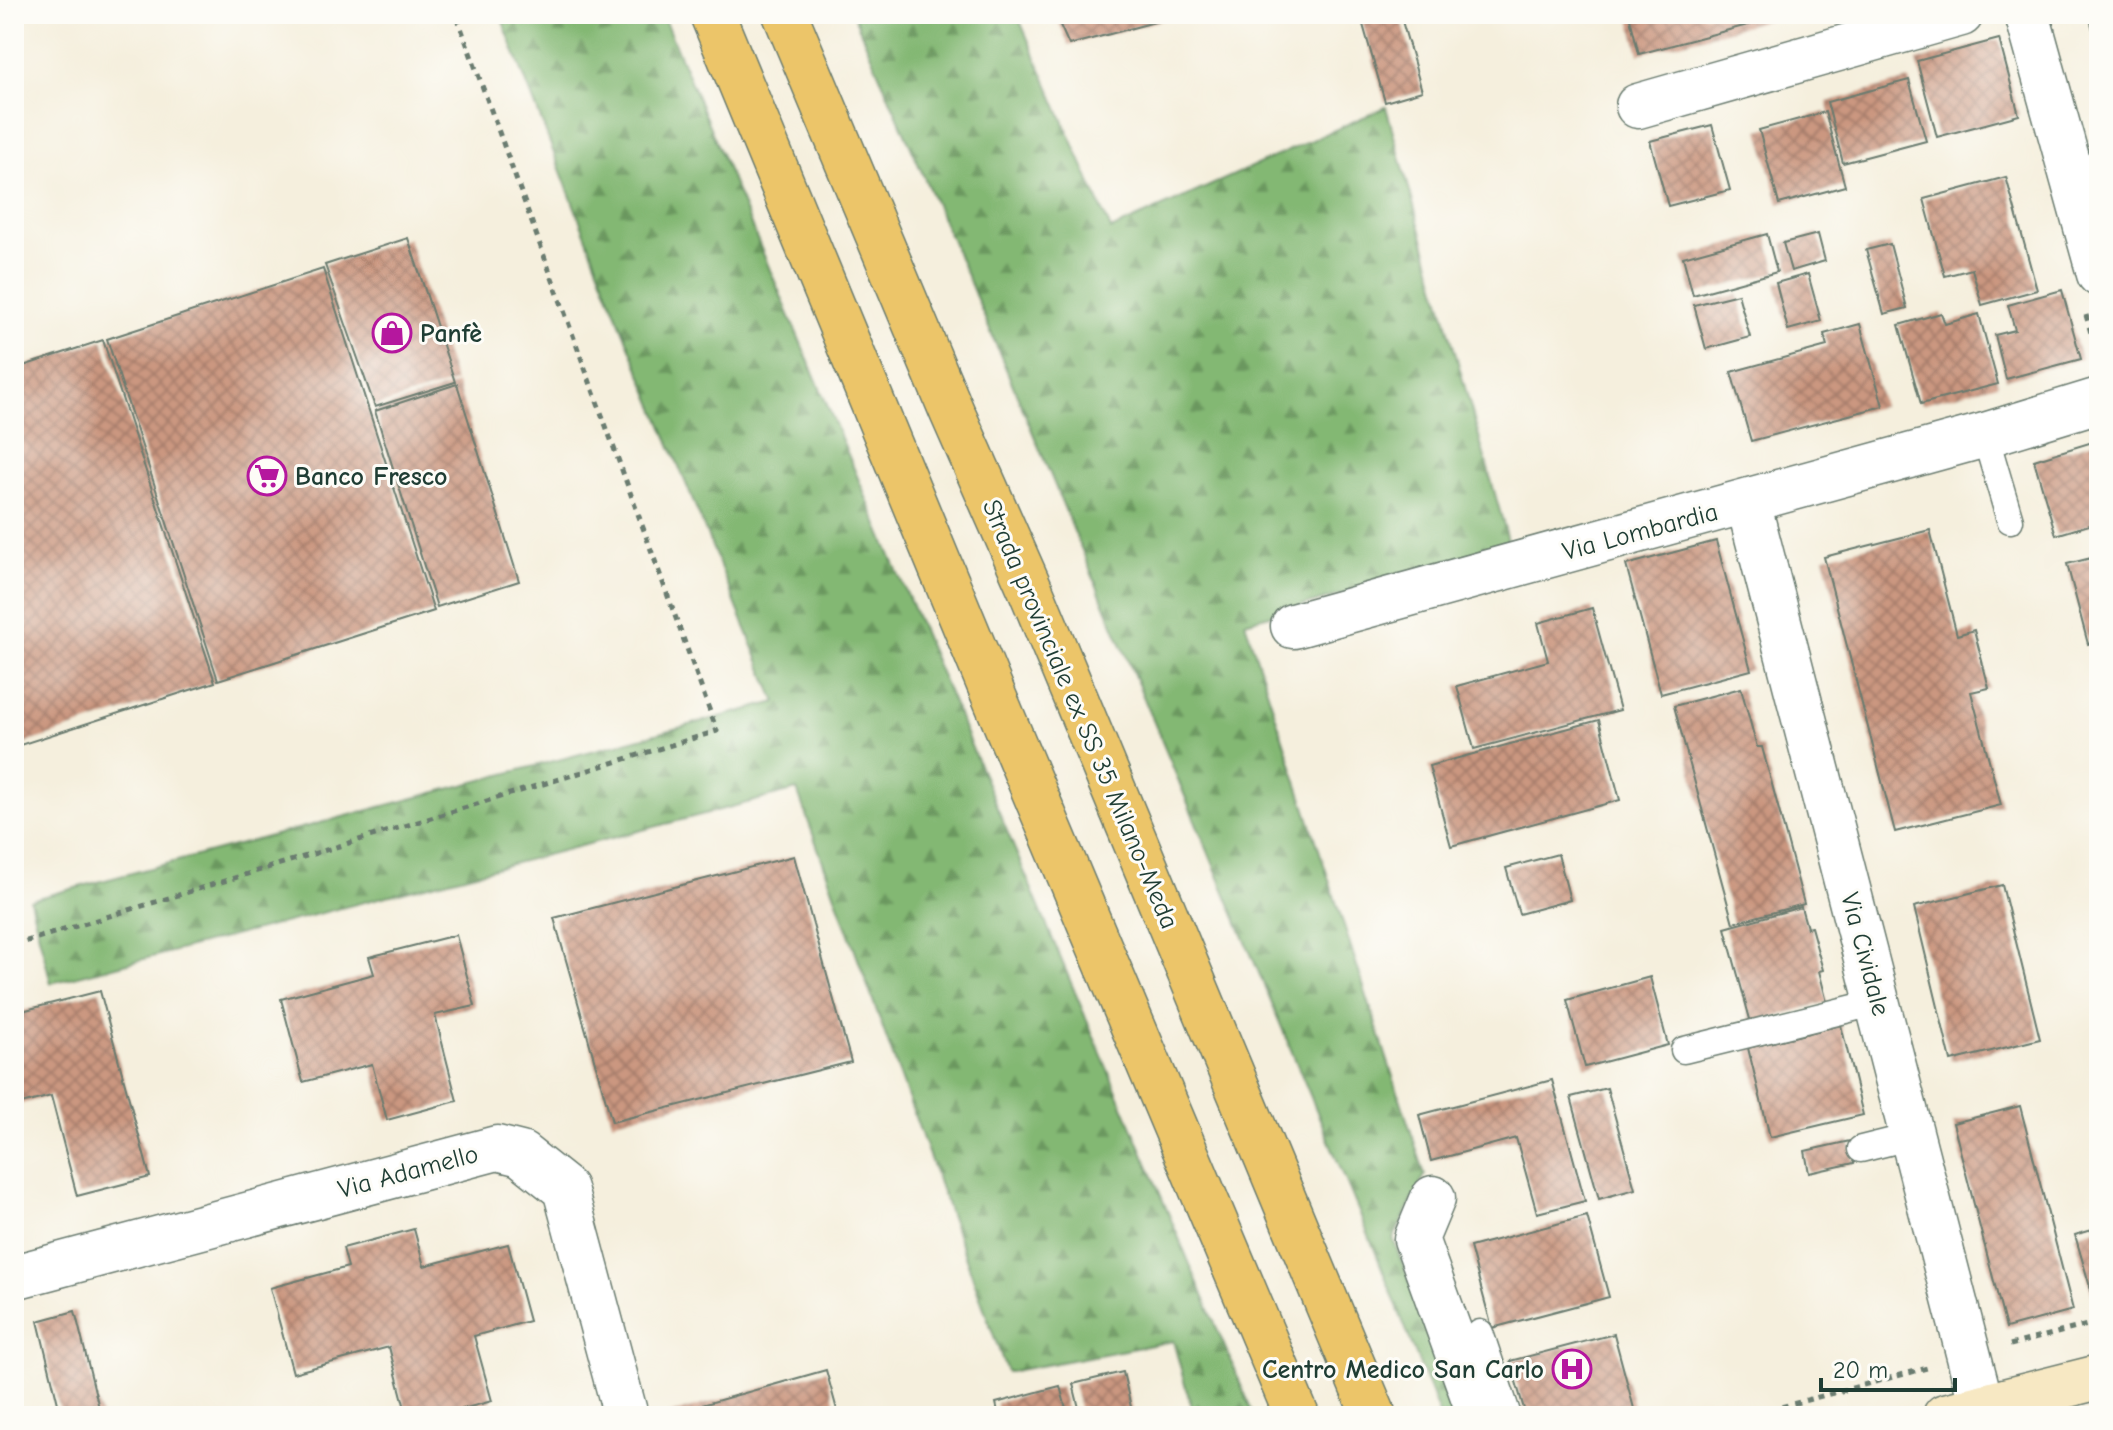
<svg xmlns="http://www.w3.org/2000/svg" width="2113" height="1430" font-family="'Comic Neue',sans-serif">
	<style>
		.forest { fill: url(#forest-firs); stroke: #517a54; stroke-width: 2 }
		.building { fill: url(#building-cross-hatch) }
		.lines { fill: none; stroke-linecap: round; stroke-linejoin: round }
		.lane-casing { stroke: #6a7b6f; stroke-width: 29 }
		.street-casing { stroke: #6a7b6f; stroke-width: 47 }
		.secondary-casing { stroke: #6a7b6f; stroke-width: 47 }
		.highway-casing { stroke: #6a7b6f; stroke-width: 47 }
		.path { stroke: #6a7b6f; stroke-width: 5; stroke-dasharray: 6 6; stroke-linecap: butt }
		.lane { stroke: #fff; stroke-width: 26 }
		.street { stroke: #fff; stroke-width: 44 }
		.secondary { stroke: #f7e8c3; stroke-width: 44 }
		.highway { stroke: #ecc569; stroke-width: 44 }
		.labels { text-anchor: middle; stroke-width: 6; stroke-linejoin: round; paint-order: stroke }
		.poi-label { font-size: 26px; font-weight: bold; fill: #1f3d34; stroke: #fdfcf7; text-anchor: start }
		.street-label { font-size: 26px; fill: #1f3d34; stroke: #fdfcf7 }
	</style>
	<defs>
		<pattern id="forest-firs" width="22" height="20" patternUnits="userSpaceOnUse" patternTransform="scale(2)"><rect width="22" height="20" fill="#83b873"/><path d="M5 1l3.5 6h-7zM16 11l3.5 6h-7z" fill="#6b975f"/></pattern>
		<pattern id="building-cross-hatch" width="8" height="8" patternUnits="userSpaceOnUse" patternTransform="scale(2)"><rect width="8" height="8" fill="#cb9780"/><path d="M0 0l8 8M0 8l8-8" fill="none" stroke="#a47c6a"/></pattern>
	</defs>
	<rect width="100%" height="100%" fill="#fdfcf7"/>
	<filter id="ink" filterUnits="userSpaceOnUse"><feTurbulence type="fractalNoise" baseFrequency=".0125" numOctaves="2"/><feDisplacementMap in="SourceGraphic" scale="16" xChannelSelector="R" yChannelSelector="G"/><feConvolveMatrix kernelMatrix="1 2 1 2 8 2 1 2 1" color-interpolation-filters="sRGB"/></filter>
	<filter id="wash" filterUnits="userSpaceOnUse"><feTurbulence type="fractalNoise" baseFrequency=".006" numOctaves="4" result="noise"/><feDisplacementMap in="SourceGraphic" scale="32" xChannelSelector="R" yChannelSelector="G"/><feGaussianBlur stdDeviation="1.8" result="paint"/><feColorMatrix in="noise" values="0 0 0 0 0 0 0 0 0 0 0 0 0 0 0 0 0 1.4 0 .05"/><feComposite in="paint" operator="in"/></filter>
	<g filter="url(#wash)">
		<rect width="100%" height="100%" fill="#f5efdd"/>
		<g class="forest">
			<polygon points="500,14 662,14 1254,1416 1194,1416 1173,1341 1007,1372 797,790 51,983 30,900 776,702 615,311"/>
			<polygon points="853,14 1017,14 1111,230 1386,107 1510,547 1245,622 1425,1175 1393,1239 1461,1416 1440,1416 1374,1248 971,285"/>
		</g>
		<g id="blocks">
			<g class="building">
				<polygon points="1055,14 1181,14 1181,15 1069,45"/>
				<polygon points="1360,14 1400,14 1422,91 1385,102"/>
				<polygon points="1629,14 1769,14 1770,19 1639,54"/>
				<polygon points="2099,16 2099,50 2098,50 2090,18"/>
				<polygon points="1999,39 2019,115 1937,137 1917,61"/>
				<polygon points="1909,80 1926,141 1843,163 1827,102"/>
				<polygon points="1825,112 1845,186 1779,204 1759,130"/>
				<polygon points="1712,125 1730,190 1668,206 1650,141"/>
				<polygon points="2006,177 2037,290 1982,305 1972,269 1945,276 1924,199"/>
				<polygon points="1767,234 1777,272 1693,295 1683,257"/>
				<polygon points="1818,234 1825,261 1791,271 1783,243"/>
				<polygon points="408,238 455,382 375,407 325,265"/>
				<polygon points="1890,244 1907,308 1884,314 1866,250"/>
				<polygon points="323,269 434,611 218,680 107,339"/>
				<polygon points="1808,274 1821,321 1788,330 1776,283"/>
				<polygon points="2062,290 2081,359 2006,379 1995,335 2015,330 2008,305"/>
				<polygon points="1738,294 1750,337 1706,349 1694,305"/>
				<polygon points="1941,313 1945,324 1979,314 1998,384 1921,404 1899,325"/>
				<polygon points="1860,324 1883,406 1751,441 1731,372 1827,346 1824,334"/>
				<polygon points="103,340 215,682 14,747 14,369"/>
				<polygon points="457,384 519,581 437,607 375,411"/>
				<polygon points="2099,440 2099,522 2056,535 2034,460"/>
				<polygon points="1930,530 1957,635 1974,630 1989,688 1971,692 2001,805 1895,832 1824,557"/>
				<polygon points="1716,541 1751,670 1661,694 1626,565"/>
				<polygon points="2099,556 2099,641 2088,644 2067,564"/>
				<polygon points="1592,608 1620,710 1474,749 1457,686 1548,661 1538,623"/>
				<polygon points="1741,688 1757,747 1762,747 1804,904 1733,923 1674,706"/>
				<polygon points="1599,720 1620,800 1451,846 1429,766"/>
				<polygon points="1558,854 1570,900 1519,914 1506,868"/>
				<polygon points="794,856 851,1062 612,1122 554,918"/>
				<polygon points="2002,885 2040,1039 1951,1061 1914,907"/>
				<polygon points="1801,907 1807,928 1811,927 1823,970 1819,971 1827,1002 1751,1023 1725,928"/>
				<polygon points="456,935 475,1006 435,1015 457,1101 387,1120 372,1064 303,1082 281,999 374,974 369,957"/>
				<polygon points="1650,977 1668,1045 1585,1067 1567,1000"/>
				<polygon points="100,991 150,1177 77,1196 51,1096 14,1106 14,1013"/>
				<polygon points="1841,1025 1863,1115 1770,1137 1748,1048"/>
				<polygon points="1552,1080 1585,1201 1537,1213 1516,1138 1431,1161 1419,1115"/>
				<polygon points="1607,1088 1635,1189 1599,1199 1571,1097"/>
				<polygon points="2020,1106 2073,1310 2006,1328 1953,1123"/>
				<polygon points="1850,1141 1854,1163 1809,1173 1805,1151"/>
				<polygon points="1587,1216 1609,1297 1492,1328 1470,1247"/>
				<polygon points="2099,1228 2099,1302 2095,1304 2075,1235"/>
				<polygon points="414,1229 424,1266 508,1244 529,1321 474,1336 492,1401 436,1416 407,1416 389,1347 293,1373 270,1288 348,1267 343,1248"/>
				<polygon points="75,1311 101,1416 61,1416 38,1321"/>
				<polygon points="1614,1334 1636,1416 1526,1416 1510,1361"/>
				<polygon points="826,1370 837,1410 826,1413 827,1416 663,1416"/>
				<polygon points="1123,1372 1133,1416 1081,1416 1073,1384"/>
				<polygon points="1060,1386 1068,1416 999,1416 996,1403"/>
			</g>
		</g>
	</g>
	<g filter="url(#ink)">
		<use href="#blocks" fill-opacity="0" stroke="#6a7b6f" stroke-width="2"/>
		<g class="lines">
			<defs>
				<g id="lane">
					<polyline points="1985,435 2010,520"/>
					<polyline points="1684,1050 1878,1002"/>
					<polyline points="1861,1149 1913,1136"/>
					<polyline points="1480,1333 1508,1416"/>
				</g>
				<g id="street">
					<polyline points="2027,14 2099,274"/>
					<polyline points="1638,106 1961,14"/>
					<polyline points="1748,502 1982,1407"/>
					<polyline points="1293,626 1985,435 2099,400"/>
					<polyline points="1433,1198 1416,1239 1480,1416"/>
					<polyline points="14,1277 497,1148 521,1154 565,1189 626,1416"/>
				</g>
				<polyline id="secondary" points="1945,1416 2099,1377"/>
				<g id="highway">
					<polyline points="712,14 993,694 1297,1416"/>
					<polyline points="785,14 952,412 1031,591 1374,1416"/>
				</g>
			</defs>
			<use href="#lane" class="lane-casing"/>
			<use href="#street" class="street-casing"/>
			<use href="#secondary" class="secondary-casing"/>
			<use href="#highway" class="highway-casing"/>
			<g class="path">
				<polyline points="2086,315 2097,355"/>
				<polyline points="14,945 717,731 456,14"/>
				<polyline points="2010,1345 2099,1322"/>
				<polyline points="1747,1416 1927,1368"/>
			</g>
			<use href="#lane" class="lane"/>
			<use href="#street" class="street"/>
			<use href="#secondary" class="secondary"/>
			<use href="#highway" class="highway"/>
		</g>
	</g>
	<defs>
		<symbol id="shop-ring" viewBox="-11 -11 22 22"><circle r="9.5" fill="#fdfcf7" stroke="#b5179e" stroke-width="1.5"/><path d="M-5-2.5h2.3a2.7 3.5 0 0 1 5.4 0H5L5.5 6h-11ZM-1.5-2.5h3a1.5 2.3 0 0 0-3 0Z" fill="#b5179e"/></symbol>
		<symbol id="supermarket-ring" viewBox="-11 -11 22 22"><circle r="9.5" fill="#fdfcf7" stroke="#b5179e" stroke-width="1.5"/><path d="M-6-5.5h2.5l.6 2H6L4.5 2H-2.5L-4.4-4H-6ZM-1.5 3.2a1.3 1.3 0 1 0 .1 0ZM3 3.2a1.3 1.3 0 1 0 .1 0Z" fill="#b5179e"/></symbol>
		<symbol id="hospital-ring" viewBox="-11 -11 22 22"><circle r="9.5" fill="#fdfcf7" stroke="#b5179e" stroke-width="1.5"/><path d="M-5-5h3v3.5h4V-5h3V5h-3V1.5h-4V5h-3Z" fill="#b5179e"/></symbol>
	</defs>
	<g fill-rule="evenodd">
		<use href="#shop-ring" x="370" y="311" width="44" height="44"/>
		<use href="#supermarket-ring" x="245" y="454" width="44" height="44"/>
		<use href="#hospital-ring" x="1550" y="1347" width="44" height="44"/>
	</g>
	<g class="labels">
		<g class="poi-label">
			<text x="420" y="342">Panfè</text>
			<text x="295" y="485">Banco Fresco</text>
			<text x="1544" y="1378" text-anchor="end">Centro Medico San Carlo</text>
		</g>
		<g class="street-label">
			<text transform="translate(1640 531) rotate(-15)" y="9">Via Lombardia</text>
			<text transform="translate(1081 714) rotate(67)" y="9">Strada provinciale ex SS 35 Milano-Meda</text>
			<text transform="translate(1866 954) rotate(75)" y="9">Via Cividale</text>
			<text transform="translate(408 1171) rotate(-15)" y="9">Via Adamello</text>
		</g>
	</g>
	<rect width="2113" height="1430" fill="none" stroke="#fdfcf7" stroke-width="48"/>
	<path d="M1821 1378v12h134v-12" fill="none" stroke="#1f3d34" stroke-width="4"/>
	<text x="1833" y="1378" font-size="24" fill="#1f3d34" stroke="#fdfcf7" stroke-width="6" paint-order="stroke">20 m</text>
</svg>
